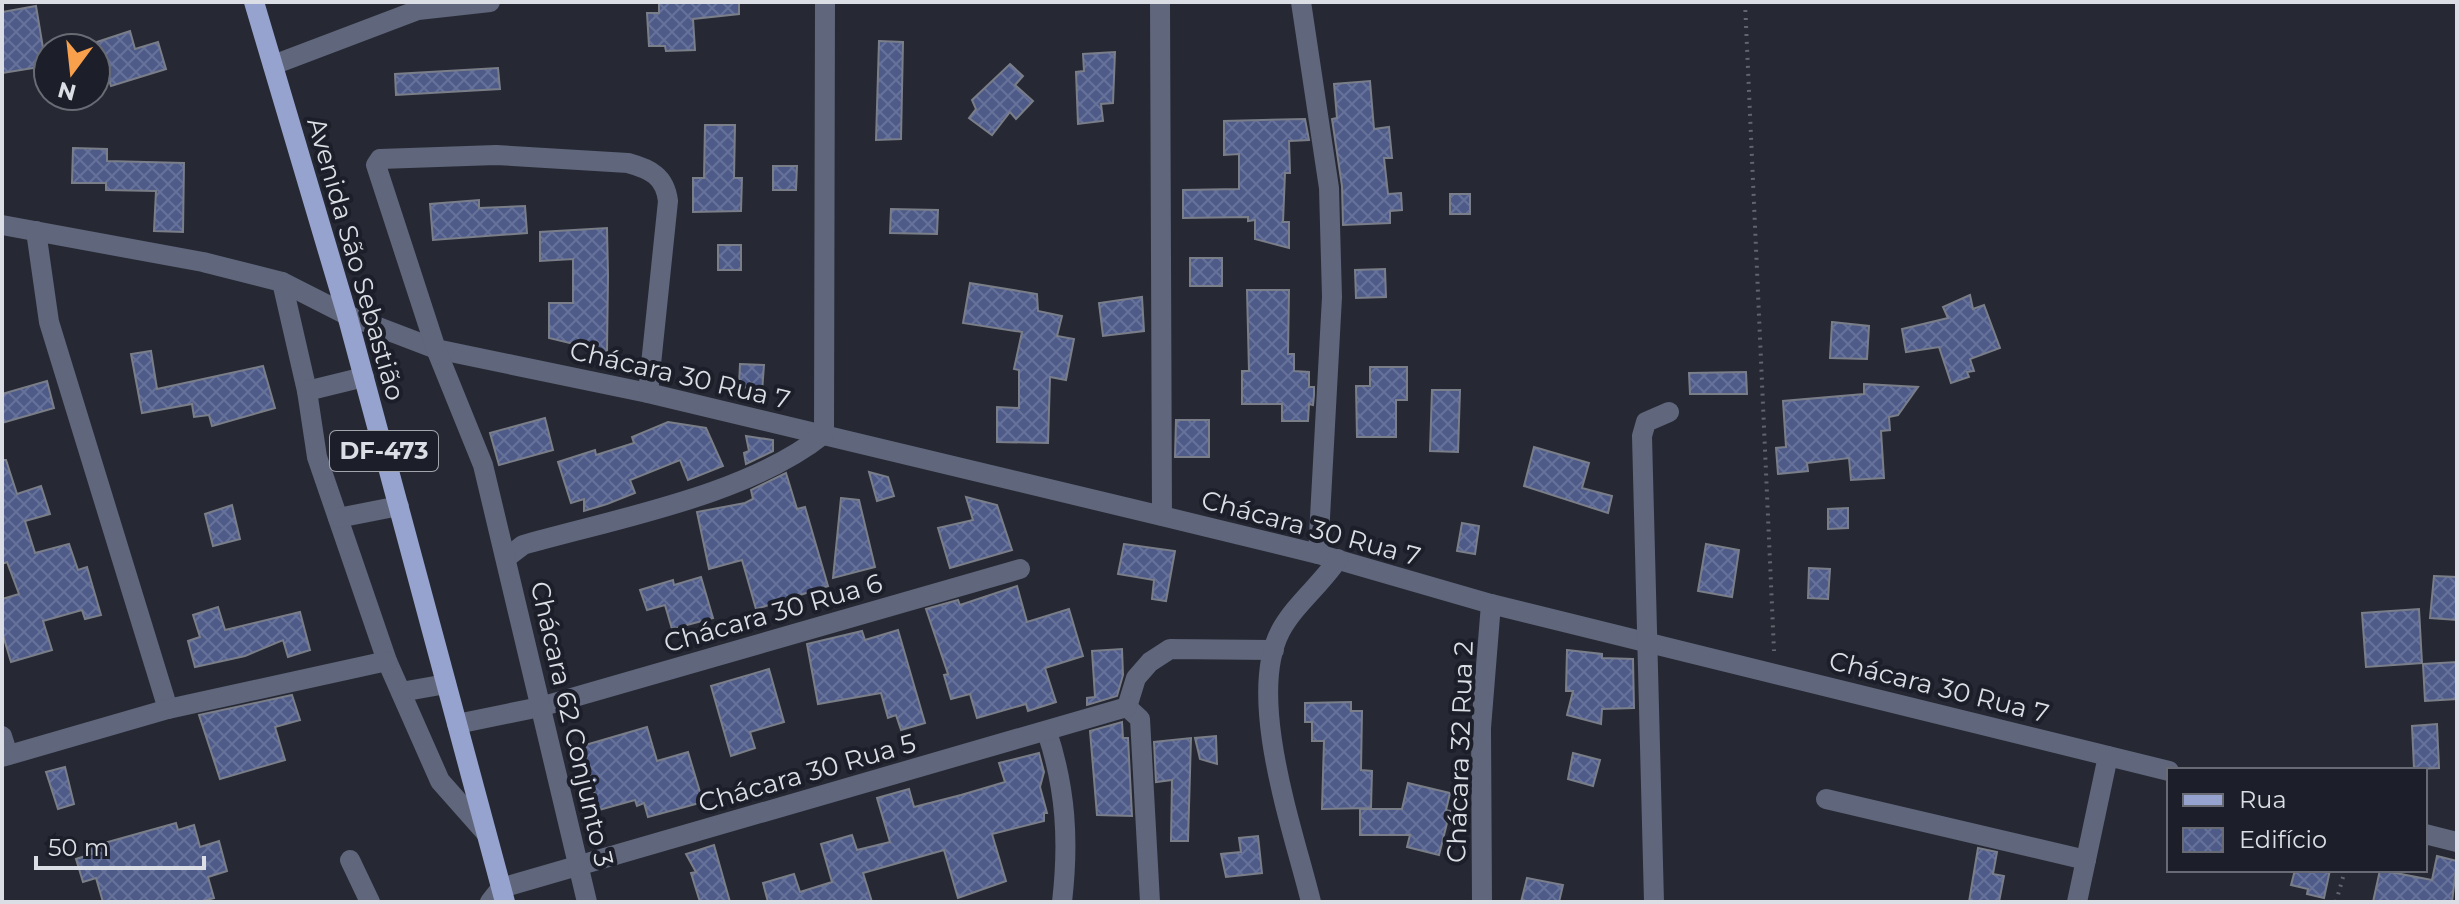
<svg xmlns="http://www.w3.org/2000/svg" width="2459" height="904" font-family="Montserrat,sans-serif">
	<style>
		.building { fill: url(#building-cross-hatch); stroke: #7a7e89; stroke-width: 2 }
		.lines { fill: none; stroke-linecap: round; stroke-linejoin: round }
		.path { stroke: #62656d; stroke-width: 4; stroke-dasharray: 2 6; stroke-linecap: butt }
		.minor { stroke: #60667b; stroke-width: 20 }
		.major { stroke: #95a3ce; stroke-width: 20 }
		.labels { text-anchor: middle; stroke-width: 8; stroke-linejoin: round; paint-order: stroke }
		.shield { fill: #1c1f29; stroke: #a2a5ac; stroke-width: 2 }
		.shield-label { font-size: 24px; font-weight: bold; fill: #dbdee4 }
		.street-label { font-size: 26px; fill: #dbdee4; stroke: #1c1f29 }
	</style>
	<defs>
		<pattern id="building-cross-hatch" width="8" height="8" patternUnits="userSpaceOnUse" patternTransform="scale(2)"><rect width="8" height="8" fill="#4e5b89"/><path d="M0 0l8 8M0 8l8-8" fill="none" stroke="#67729a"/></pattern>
	</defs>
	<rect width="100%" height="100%" fill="#262933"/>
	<g class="building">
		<polygon points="739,2 739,14 693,19 695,50 666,51 665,46 649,46 647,13 659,13 659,3"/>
		<polygon points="36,6 46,66 2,73 2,12"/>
		<polygon points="130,31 135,49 158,42 166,69 111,86 97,42"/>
		<polygon points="879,41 903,42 901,139 876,140"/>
		<polygon points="1115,52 1113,103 1101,104 1103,121 1078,124 1076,72 1084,71 1083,54"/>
		<polygon points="1010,64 1023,76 1015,85 1033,101 1016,119 1010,112 992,135 969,118 976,109 972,100"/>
		<polygon points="498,68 500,89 396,95 395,74"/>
		<polygon points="1370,81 1374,129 1389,127 1392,158 1384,158 1388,194 1401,193 1402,210 1390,211 1390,223 1343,225 1342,186 1332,119 1337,118 1334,84"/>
		<polygon points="1305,119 1309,140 1289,141 1290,173 1285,173 1283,222 1289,222 1289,248 1255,239 1255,220 1248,221 1248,217 1183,218 1183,190 1239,189 1239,154 1224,155 1224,121"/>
		<polygon points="705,125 735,125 734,178 742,178 741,211 693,212 693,178 704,178"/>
		<polygon points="73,148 107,149 107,161 184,163 183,232 154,231 156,191 106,190 106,183 72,183"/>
		<polygon points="773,166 797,166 796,190 773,190"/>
		<rect x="1450" y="194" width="20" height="20"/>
		<polygon points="479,200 479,208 525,206 527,233 433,240 430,204"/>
		<polygon points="891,209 938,210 937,234 890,233"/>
		<polygon points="607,228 608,275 607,352 549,338 549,303 573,303 573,259 540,261 540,232"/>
		<rect x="718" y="245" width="23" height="25"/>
		<rect x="1190" y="258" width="32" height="28"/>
		<polygon points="1385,269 1386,297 1356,298 1355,270"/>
		<polygon points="970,283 1037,294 1038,311 1062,316 1057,336 1074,339 1066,380 1050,377 1048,443 997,442 997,407 1019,408 1019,370 1014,369 1022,332 963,323"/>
		<polygon points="1247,290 1289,290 1288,354 1294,354 1294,371 1309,372 1309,387 1314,387 1314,395 1313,405 1309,404 1308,421 1282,421 1282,404 1242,404 1242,371 1249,371"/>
		<polygon points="1970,295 1973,309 1984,305 2000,348 1970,359 1974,371 1967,372 1969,377 1951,383 1939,347 1906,352 1902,329 1948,318 1943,307"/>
		<polygon points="1142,297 1144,331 1103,336 1099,303"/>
		<polygon points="1832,322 1869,326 1867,359 1830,358"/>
		<polygon points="151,351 157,389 263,366 275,408 212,426 209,415 194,417 192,404 142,413 131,354"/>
		<polygon points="740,364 764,365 762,392 739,386"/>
		<polygon points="1370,367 1407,367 1407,400 1396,400 1396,437 1357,437 1356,386 1370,386"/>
		<polygon points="1746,372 1747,394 1690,394 1689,373"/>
		<polygon points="47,381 54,408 2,423 2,394"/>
		<polygon points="1864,384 1918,387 1898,415 1889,417 1890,430 1881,431 1884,478 1851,480 1849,458 1807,463 1808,471 1778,474 1776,448 1786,447 1783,401 1864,394"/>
		<polygon points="1432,390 1460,390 1458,452 1430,451"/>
		<polygon points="545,418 553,450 499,465 490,433"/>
		<polygon points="1176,420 1209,420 1209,457 1175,457"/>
		<polygon points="668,422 706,428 723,466 688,480 680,460 630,480 635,493 607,504 584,511 584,499 571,503 558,462 595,450 596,455 634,443 632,437"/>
		<polygon points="746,436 773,440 773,451 746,464 744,453 749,451"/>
		<polygon points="1534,447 1589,463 1582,488 1612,496 1608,513 1524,486"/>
		<polygon points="2,460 6,460 17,494 41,486 50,514 25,521 35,553 69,544 78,570 87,567 101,615 85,619 82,610 43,621 52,650 11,662 2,632 2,599 19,594 7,562 2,564"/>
		<polygon points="869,472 888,477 894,496 877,501"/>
		<polygon points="786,473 797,509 805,507 828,586 756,609 742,560 709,569 697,512 745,503 753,499 751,490"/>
		<polygon points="966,497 997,505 1012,550 950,568 938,528 973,520"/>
		<polygon points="841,498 859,500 875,567 833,578"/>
		<polygon points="232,505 240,539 213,546 205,514"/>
		<polygon points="1848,508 1848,528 1828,529 1828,509"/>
		<polygon points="1462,523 1479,526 1475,554 1457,551"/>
		<polygon points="1124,544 1175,551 1166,601 1152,599 1154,580 1118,574"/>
		<polygon points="1706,544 1739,550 1732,597 1698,591"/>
		<polygon points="1809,568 1830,569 1828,599 1808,598"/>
		<polygon points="2434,576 2457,577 2457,620 2430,618"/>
		<polygon points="701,577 713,618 672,629 665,605 647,610 640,590 673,580 674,585"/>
		<polygon points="1017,586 1027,622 1069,609 1083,656 1045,668 1056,702 1028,711 1026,704 977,718 970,694 951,699 944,675 948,674 926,609 958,600 960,605"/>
		<polygon points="218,607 225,630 300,612 310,650 288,657 283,640 245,656 195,667 188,641 200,637 193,615"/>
		<polygon points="2419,609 2422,663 2366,667 2362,613"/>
		<polygon points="898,630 925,723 901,730 896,715 888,718 881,693 818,704 807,644 862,631 865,640"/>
		<polygon points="1122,649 1123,675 1117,696 1087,705 1087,698 1095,697 1092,651"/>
		<polygon points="1567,650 1602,654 1602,658 1633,659 1634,708 1602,709 1601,724 1567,715 1573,691 1566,691"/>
		<polygon points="2457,662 2457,699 2425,701 2423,664"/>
		<polygon points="769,669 784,722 750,732 755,748 731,756 711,686"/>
		<polygon points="292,695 300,720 275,727 285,760 220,779 199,715"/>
		<polygon points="1351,702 1351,711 1362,711 1361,770 1372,771 1371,808 1322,809 1324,741 1312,741 1312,722 1305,722 1305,703"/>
		<polygon points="1122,722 1123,738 1128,738 1132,816 1097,815 1090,731"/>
		<polygon points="2437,724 2439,768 2414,769 2412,726"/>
		<polygon points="647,727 657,761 688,752 703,802 648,817 644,803 637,806 635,800 599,810 582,746"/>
		<polygon points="1216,736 1217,764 1200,759 1195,738"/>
		<polygon points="1191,738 1188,841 1171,841 1172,780 1156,782 1154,742"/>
		<polygon points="1039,753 1044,772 1040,787 1047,813 1044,813 1044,821 992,834 1006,881 958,898 944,850 863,873 872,902 768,902 763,883 794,874 800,892 832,882 821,844 852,835 857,850 890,842 877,798 909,789 914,807 961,795 1005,782 999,763"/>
		<polygon points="1573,753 1600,760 1593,786 1568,779"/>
		<polygon points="65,767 74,804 58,809 46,772"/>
		<polygon points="1408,783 1450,793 1446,810 1450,811 1439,855 1407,847 1410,835 1360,835 1360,809 1402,809"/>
		<polygon points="176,823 178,830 194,825 200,847 219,841 227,871 208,877 214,898 200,902 103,902 96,878 83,882 76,859 92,854 90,847"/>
		<polygon points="1258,836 1262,873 1226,877 1221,854 1241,852 1239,838"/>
		<polygon points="714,845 730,902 700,902 691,873 696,872 686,854"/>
		<polygon points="1978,848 1997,852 1993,874 2004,876 1999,902 1969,902"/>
		<polygon points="2437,856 2457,861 2452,902 2373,902 2380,870 2432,880"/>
		<polygon points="2295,870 2330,870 2324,898 2307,894 2308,889 2291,885"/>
		<polygon points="1527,878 1563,885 1559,902 1521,902"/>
	</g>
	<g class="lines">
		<g class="path">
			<polyline points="1745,2 1774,651"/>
			<polyline points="2336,902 2345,870"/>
		</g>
		<g class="minor">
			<polyline points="1160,2 1162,516"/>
			<polyline points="1301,2 1329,188 1332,297 1318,554"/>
			<polyline points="273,65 418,10 490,2"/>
			<polyline points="2,225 203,262 282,282 347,315 436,349 648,393 1162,516 1318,554 1491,604 2169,771"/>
			<polyline points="36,231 49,322 168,709"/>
			<polyline points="282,282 307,391 317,457 387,661 440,781 486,833"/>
			<polyline points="307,391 364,377"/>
			<polyline points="338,518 399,506"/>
			<path d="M506,558L523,545C618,518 748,495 824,434L825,2"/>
			<polyline points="401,692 446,684"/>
			<polyline points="1127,707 1140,719 1150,902"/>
			<polyline points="1127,707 1136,678 1150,662 1170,649 1274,650"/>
			<polyline points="457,724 540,707 1020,569"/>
			<path d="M1047,732C1066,789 1069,842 1062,902"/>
			<polyline points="2,736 8,755"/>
			<polyline points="2,757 168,709 387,661"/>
			<polyline points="1826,799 2086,860"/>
			<polyline points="2425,834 2457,842"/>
			<polyline points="350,860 370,902"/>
			<polyline points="490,902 501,888 1127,707"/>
			<path d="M587,902L483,465L436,349L376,165L380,159L496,155L628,163C650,169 665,176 668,201L648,393"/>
			<path d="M1311,902C1294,832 1246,699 1280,632C1294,605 1321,585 1338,559"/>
			<polyline points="1482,902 1481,728 1491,604"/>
			<polyline points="1654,902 1642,436 1646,422 1669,412"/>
			<polyline points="2077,902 2108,756"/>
		</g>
		<polyline class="major" points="254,2 347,315 505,902"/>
	</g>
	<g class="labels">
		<rect class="shield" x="330" y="431" width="108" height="40" rx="6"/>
		<g class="shield-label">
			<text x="384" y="459">DF-473</text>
		</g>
		<g class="street-label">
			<text transform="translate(356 259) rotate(74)" y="9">Avenida São Sebastião</text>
			<text transform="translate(680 375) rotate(13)" y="9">Chácara 30 Rua 7</text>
			<text transform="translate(1311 528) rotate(15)" y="9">Chácara 30 Rua 7</text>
			<text transform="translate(773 613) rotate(-16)" y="9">Chácara 30 Rua 6</text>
			<text transform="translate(1939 687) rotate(14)" y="9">Chácara 30 Rua 7</text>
			<text transform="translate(572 724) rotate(77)" y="9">Chácara 62 Conjunto 3</text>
			<text transform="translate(1460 752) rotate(-88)" y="9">Chácara 32 Rua 2</text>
			<text transform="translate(807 773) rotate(-16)" y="9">Chácara 30 Rua 5</text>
		</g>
	</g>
	<rect width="2459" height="904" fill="none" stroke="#dbdee4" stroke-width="8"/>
	<rect x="2167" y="768" width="260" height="104" fill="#1c1f29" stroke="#686b74" stroke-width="2"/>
	<rect x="2183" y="794" width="40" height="12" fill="#95a3ce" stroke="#686b74" stroke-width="2"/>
	<text x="2239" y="808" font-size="24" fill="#dbdee4">Rua</text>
	<rect x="2183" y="828" width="40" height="24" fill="url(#building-cross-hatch)" stroke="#686b74" stroke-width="2"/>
	<text x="2239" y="848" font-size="24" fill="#dbdee4">Edifício</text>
	<g transform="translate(72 72) rotate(195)"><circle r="38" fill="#1c1f29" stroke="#686b74" stroke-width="2"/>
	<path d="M0-6L14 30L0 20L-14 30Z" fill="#f9a04c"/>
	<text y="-12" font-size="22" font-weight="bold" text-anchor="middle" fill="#dbdee4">N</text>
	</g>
	<path d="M36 856v12h168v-12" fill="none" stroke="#dbdee4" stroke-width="4"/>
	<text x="48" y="856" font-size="24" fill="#dbdee4" stroke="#1c1f29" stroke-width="6" paint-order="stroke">50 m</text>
</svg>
